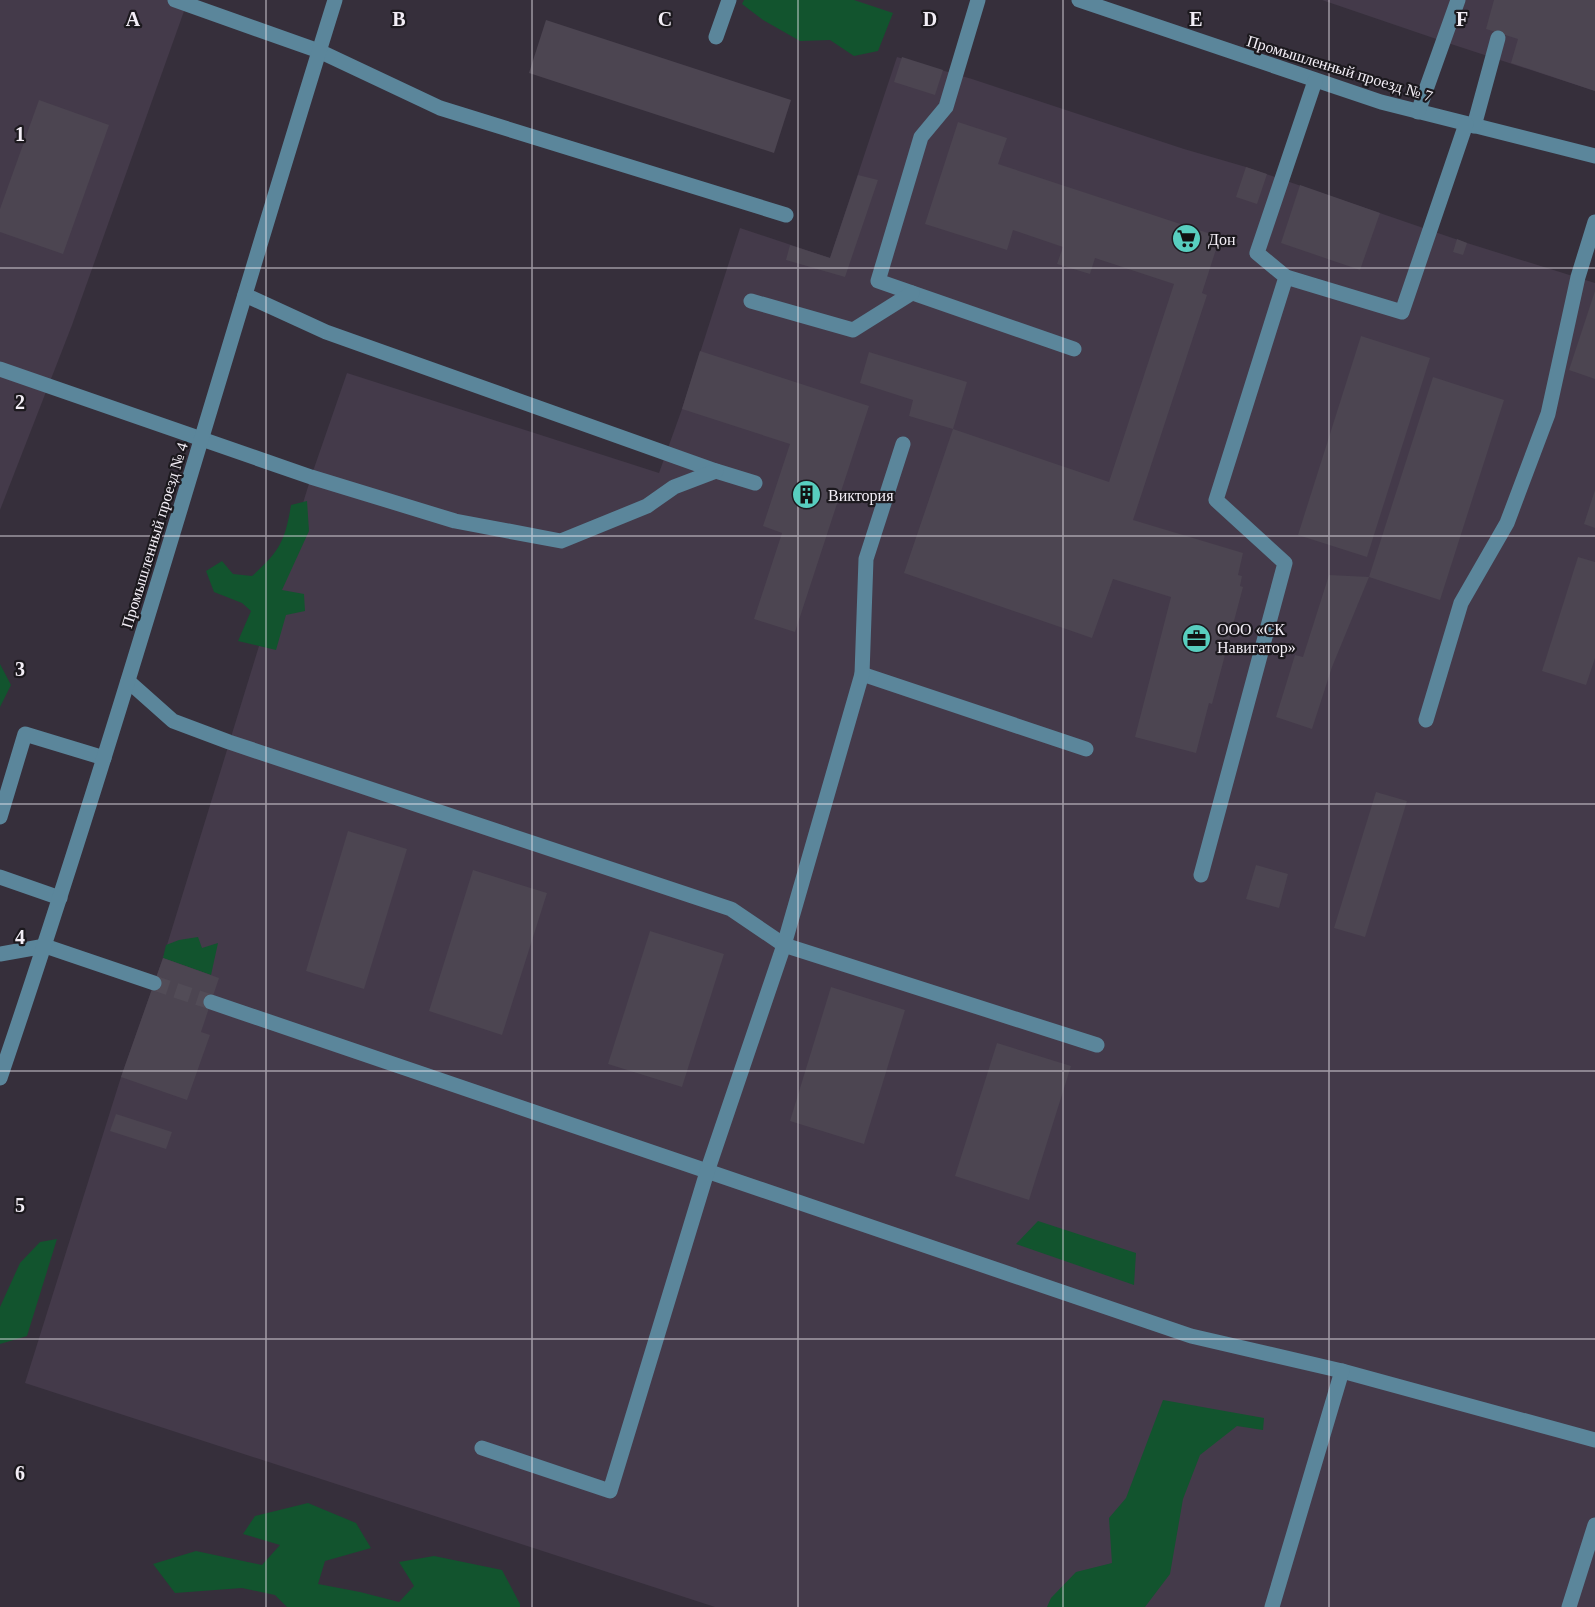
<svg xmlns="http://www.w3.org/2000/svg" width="1595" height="1607" font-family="'Times New Roman',serif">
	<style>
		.built { fill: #443a4a }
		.green { fill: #12542e }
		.building { fill: #4c4551 }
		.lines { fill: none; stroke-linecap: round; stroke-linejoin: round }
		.minor-tunnel { stroke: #524c57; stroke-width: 15; stroke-dasharray: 15 8; stroke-linecap: butt }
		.minor { stroke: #5b869b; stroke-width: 15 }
		.grid { fill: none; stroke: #f3eef6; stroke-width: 1.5; stroke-opacity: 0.55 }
		.labels { text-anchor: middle; stroke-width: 4.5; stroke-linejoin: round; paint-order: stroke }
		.street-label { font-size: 16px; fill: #f3eef6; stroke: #1c191e }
		.poi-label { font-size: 16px; fill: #f3eef6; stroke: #1c191e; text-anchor: start }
		.grid-label { font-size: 20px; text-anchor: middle; font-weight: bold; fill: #f3eef6; stroke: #1c191e; stroke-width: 4.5; stroke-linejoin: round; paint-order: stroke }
	</style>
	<rect width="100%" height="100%" fill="#362f3b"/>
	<g class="built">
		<polygon points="0,0 188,0 72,325 0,510"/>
		<polygon points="1322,0 1595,0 1595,91 1454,45"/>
		<polygon points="897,57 972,79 1184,149 1246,167 1467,243 1595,283 1595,1607 715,1607 25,1383 121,1077 163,958 311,477 347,373 659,473 682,409 740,228 830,258"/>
	</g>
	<g class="green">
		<polygon points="744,0 854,0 893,13 878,51 854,56 830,40 800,41 763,20 742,4"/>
		<path d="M307,501L309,531L282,590L304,594L305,611L286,615L276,650L238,641L251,611L242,603L214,592L206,571L222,561L233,574L252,576C280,551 285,541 291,505Z"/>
		<polygon points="0,664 11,685 0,707"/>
		<polygon points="198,937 202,948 218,943 211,975 163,958 166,945 179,940"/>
		<polygon points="1038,1221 1136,1253 1134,1285 1016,1244"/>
		<polygon points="57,1239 27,1336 0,1344 0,1307 20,1263 40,1242"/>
		<polygon points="1163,1400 1264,1418 1263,1430 1237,1426 1200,1455 1183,1499 1170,1574 1145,1607 1047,1607 1051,1598 1076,1572 1112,1563 1109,1518 1126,1498"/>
		<polygon points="308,1503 356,1523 371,1548 325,1561 318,1584 360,1592 399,1602 414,1586 399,1562 434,1556 502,1570 520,1604 520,1607 287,1607 275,1595 242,1588 175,1593 153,1564 196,1551 262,1565 280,1545 243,1534 255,1516"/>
	</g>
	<g class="building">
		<polygon points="1494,0 1595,0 1595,91 1511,63 1518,39 1486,29"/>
		<polygon points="546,20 791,100 774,153 529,73"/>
		<polygon points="902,57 943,70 935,95 894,82"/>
		<polygon points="39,100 109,125 63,254 0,232 0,209"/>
		<polygon points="958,122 1007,138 998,164 1220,237 1202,293 1207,295 1133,520 1243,553 1238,575 1242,576 1240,586 1243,587 1212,704 1209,703 1196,753 1135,737 1171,597 1113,579 1092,638 904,573 953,429 1109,482 1174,284 1095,258 1090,274 1057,264 1063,247 1013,230 1007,250 925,224"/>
		<polygon points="1246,167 1267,174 1257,204 1236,197"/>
		<polygon points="858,175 878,180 845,277 786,260 790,245 830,258"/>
		<polygon points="1300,185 1380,213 1360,270 1281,243"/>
		<polygon points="1457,239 1467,243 1463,255 1453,252"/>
		<polygon points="1595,291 1595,379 1569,370"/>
		<polygon points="1361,336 1430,358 1367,557 1298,535"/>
		<polygon points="700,351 869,406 795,632 754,619 782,533 763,526 790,444 682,409"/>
		<polygon points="869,352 967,382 953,429 909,416 913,400 860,383"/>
		<polygon points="1433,377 1504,400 1440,600 1369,577 1332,667 1312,729 1276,717 1295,655 1303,657 1329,575 1369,577"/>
		<polygon points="1595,490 1595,528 1584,524"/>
		<polygon points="1578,557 1595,562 1595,658 1586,685 1542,671"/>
		<polygon points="1376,792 1407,801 1365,937 1334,928"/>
		<polygon points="348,831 407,849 364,989 306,971"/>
		<polygon points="1256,865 1288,874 1279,908 1246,899"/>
		<polygon points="473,870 547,893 502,1035 429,1011"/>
		<polygon points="650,931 724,954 682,1087 608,1064"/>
		<polygon points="163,958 219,978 201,1032 210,1035 187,1100 121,1077"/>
		<polygon points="831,987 905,1010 864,1144 790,1121"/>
		<polygon points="997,1043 1071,1066 1029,1200 955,1176"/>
		<polygon points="116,1114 172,1132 166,1149 110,1131"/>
	</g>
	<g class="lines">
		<polyline class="minor-tunnel" points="154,983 211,1002"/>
		<g class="minor">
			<polyline points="175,0 319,51 440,108 786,215"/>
			<polyline points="978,0 946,107 921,137 878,281 1074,349"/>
			<polyline points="1079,0 1381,102 1595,156"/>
			<polyline points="716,37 729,0"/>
			<polyline points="1418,112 1458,0"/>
			<polyline points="1474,126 1498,38"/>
			<polyline points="1286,277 1402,312 1466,124"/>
			<polyline points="245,295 326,332 716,471 755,483"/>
			<polyline points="751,301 853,330 912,293"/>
			<polyline points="0,369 311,477 455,521 561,541 647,506 674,487 716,471"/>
			<polyline points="862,674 1086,749"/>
			<polyline points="128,681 173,721 229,742 731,909 784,945 1097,1045"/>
			<polyline points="1426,720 1461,603 1507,523 1548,414 1578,277 1595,222"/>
			<polyline points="0,817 25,734 104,758"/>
			<polyline points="1201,875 1285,563 1216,500 1286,277 1257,253 1315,81"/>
			<polyline points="0,877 60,898"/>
			<polyline points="0,954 45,946 154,983"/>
			<polyline points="211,1002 1191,1336 1342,1371 1595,1440"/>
			<path d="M0,1078C121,722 223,359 335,0"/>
			<polyline points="482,1448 610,1491 707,1172 784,945 862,674 866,559 903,444"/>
			<polyline points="1272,1607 1342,1371"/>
			<polyline points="1569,1607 1595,1525"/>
		</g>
	</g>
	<path class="grid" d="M266,0V1607M532,0V1607M798,0V1607M1063,0V1607M1329,0V1607M0,268H1595M0,536H1595M0,804H1595M0,1071H1595M0,1339H1595"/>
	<defs>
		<symbol id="supermarket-disc" viewBox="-11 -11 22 22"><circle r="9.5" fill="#58cebf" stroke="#1c191e"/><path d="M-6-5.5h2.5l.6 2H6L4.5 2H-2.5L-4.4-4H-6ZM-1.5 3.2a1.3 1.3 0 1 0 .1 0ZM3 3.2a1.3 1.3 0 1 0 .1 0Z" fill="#111"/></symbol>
		<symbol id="building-disc" viewBox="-11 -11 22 22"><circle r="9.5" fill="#58cebf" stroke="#1c191e"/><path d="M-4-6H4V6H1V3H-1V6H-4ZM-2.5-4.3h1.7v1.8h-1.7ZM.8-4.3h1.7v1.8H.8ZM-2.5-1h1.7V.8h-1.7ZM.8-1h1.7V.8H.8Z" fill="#111"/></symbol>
		<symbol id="office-disc" viewBox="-11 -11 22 22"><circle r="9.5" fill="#58cebf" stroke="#1c191e"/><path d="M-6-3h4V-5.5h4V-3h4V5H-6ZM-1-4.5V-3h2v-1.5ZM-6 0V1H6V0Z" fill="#111"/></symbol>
	</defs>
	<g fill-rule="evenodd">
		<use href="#supermarket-disc" x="1170" y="222" width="33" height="33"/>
		<use href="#building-disc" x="790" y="478" width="33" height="33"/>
		<use href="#office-disc" x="1180" y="622" width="33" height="33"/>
	</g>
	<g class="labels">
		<g class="street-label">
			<text transform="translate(1340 68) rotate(17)" y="6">Промышленный проезд № 7</text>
			<text transform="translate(154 535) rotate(-73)" y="6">Промышленный проезд № 4</text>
		</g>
		<g class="poi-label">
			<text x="1208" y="245">Дон</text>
			<text x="828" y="501">Виктория</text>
			<text x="1217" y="635">ООО «СК<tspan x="1217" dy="18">Навигатор»</tspan></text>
		</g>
	</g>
	<g class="grid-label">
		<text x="133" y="26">A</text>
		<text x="399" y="26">B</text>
		<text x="665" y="26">C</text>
		<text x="930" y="26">D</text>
		<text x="1196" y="26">E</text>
		<text x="1462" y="26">F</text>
		<text x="20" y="141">1</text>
		<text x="20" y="409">2</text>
		<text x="20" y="676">3</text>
		<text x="20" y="944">4</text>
		<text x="20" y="1212">5</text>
		<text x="20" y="1480">6</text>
	</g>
</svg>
